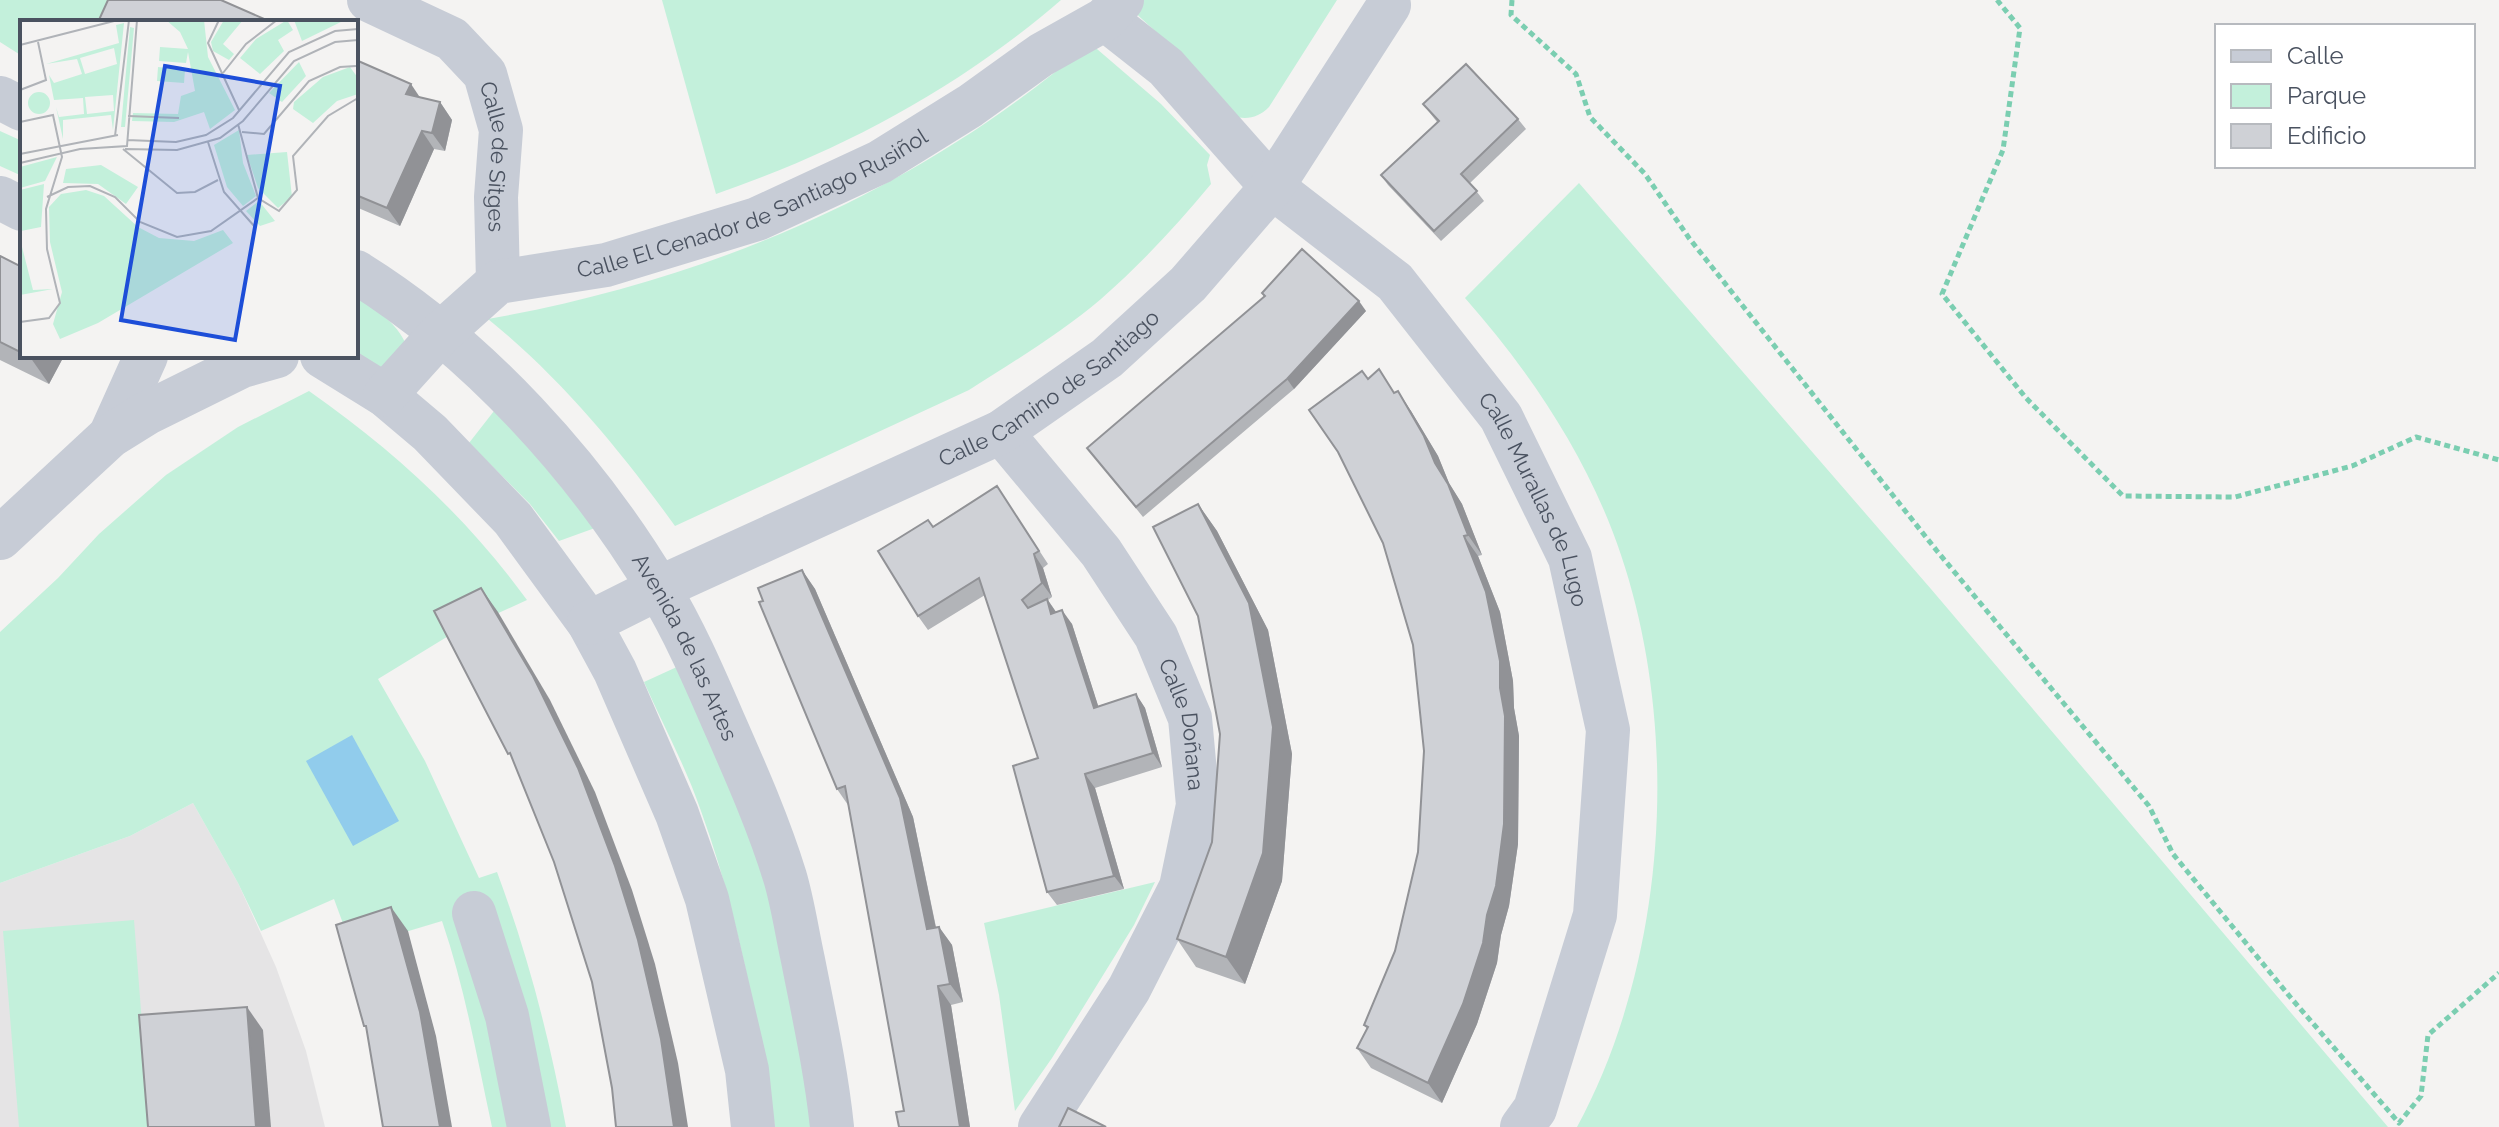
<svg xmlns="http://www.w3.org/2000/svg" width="2499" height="1127" font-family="Raleway,sans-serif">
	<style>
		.education { fill: #e5e4e5 }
		.green { fill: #c3f0db }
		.water { fill: #91ccec }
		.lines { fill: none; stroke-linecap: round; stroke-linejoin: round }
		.path { stroke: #7bceb1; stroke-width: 5; stroke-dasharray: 6 4; stroke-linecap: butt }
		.street { stroke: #c7ccd6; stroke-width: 44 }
		.wall { fill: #b2b4b8 }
		.shaded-wall { fill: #919296 }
		.building { fill: #cfd1d6; stroke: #919296; stroke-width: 2 }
		.labels { text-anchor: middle; stroke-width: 6; stroke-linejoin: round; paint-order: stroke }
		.street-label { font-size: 22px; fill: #4a5260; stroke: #fff }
		.inset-road { fill: none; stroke: #b0b3b8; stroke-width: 2 }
		.view { fill: #1d4ed8; fill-opacity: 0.15; stroke: #1d4ed8; stroke-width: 4 }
		.inset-edge { fill: none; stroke: #4a5260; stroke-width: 4 }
	</style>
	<rect width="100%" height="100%" fill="#f4f3f2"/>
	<polygon class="education" points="193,803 238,883 276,967 306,1051 325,1127 0,1127 0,883 130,836"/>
	<g class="green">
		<polygon points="0,0 128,0 118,22 22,22 22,56 0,42"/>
		<path d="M662,0H1061C959,88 843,150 716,194Z"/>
		<path d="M1138,0H1337L1269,107C1258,118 1247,120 1232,116L1155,31L1130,8Z"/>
		<path d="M1090,43L1161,104L1210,155L1207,165L1211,184C1177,225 1141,264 1101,299C1061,333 1013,362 969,390L675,526C621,451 560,377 488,319C709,280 919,191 1090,43Z"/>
		<polygon points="0,131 22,141 22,176 0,166"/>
		<path d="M1579,183L1931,589L2388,1127H1577C1667,961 1681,733 1621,555C1589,459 1531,373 1465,298Z"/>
		<path d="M356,297C378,310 400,325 408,350L386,373L356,352Z"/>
		<path d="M309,391C393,450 466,516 527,600L450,635L378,679L425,761L479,878L497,872C528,955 550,1040 566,1127H492C477,1058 465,988 442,921L352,948L334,899L261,931L238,883L193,803L130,836L0,883V632L58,578L99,534L166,475L238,427Z"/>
		<polygon points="494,411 524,441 595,528 559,541 530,504 469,443"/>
		<path d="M679,666C710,737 744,807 765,881C788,961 800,1045 813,1127H775C757,1020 738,913 701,811C686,767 663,725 644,682Z"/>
		<polygon points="1155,882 1134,925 1052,1058 1015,1111 999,995 984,923"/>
		<polygon points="134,920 150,1127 19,1127 3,931"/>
	</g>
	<polygon class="water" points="352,735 399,821 353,846 306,761"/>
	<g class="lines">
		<g class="path">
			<polyline points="1512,0 1511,15 1576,74 1590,117 1645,174 1689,238 1937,551 2149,806 2173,854 2291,998 2399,1123 2421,1096 2428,1035 2499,973"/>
			<polyline points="1997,0 2020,28 2003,150 1942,294 2026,398 2123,496 2235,497 2352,466 2416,437 2499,460"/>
		</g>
		<g class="street">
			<path id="s1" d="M369,0L452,39L485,74L501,130L496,197L498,282"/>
			<path id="s2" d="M1105,19L1166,67L1272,187L1395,282L1501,417L1570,558L1608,730L1595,915L1535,1109L1522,1127"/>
			<polyline points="0,98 22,109"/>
			<polyline points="0,198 22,209"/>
			<path id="s3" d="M356,272C477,347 586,467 659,589C685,632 705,679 725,725C747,775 769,825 785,877C793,904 797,933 803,960C814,1016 826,1070 832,1127"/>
			<polyline points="322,356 385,395 430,433 513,519 589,623 615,671 677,814 707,899 747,1070 753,1127"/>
			<path id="s4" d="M385,395L441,333L498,282L606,265L757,219L880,162L970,106L1041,55L1105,19L1122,0"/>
			<path id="s5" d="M1001,432L1101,552L1156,636L1190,718L1198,805L1181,887L1129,989L1040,1127"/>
			<polyline points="110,436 146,356"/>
			<polyline points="0,538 110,436 147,413 242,366 277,356"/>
			<path id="s6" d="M589,623L659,588L1001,432L1107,358L1188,284L1272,187L1389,5"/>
			<polyline points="474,913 507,1016 529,1127"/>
		</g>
	</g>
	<g class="wall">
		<polygon points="356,60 420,97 440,102 452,120 445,151 434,149 400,226 356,207"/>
		<polygon points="1423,104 1518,119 1526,129 1470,183 1484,201 1441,241 1388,185 1381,175 1437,122"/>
		<polygon points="0,256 22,267 22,356 64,356 49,384 0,360"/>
		<polygon points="1262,293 1366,311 1294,389 1143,517 1087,448 1264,297"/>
		<polygon points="1368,378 1395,393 1411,411 1438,456 1449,483 1462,504 1482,555 1478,556 1500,612 1513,681 1514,708 1519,736 1518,844 1509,906 1501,935 1497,963 1477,1024 1442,1103 1371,1068 1357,1048 1367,1029 1364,1025 1395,951 1418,852 1424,751 1413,645 1383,543"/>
		<polygon points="997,486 1048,564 1043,568 1052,597 1048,600 1056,612 1072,624 1098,706 1136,694 1145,708 1162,767 1095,788 1124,889 1057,905 1047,892 1038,758 985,595 928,630 918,616 933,526"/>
		<polygon points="1198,504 1217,531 1268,630 1292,754 1282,881 1245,984 1196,967 1177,939 1212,842 1220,734"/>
		<polygon points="802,570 815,589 913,817 936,927 939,927 952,945 963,1002 951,1005 970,1127 899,1127 904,1111 848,805 837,789"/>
	</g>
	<g class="shaded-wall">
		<polygon points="411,84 423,102 406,94"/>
		<polygon points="440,102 452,120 445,151 432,133"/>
		<polygon points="422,131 434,149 400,226 387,208"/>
		<polygon points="1359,301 1366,311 1294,389 1287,379"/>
		<polygon points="30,356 64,356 49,384 30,357"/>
		<polygon points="1398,391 1411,411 1438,456 1449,483 1462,504 1482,555 1468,535"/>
		<polygon points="1198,504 1217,531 1268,630 1292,754 1282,881 1245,984 1226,957 1249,603"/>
		<polygon points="1464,536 1478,556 1500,612 1513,681 1514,708 1519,736 1518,844 1509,906 1501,935 1497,963 1477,1024 1442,1103 1428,1083"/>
		<polygon points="1034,554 1043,568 1052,597 1042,583"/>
		<polygon points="802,570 815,589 913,817 940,948 927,929"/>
		<polygon points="481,588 498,612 550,700 595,792 632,890 655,964 678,1063 688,1127 674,1127"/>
		<polygon points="1047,599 1056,612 1051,614"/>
		<polygon points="1062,610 1072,624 1103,721 1094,708"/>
		<polygon points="1136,694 1145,708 1162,767 1153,753"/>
		<polygon points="1085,774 1095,788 1124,889 1114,876"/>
		<polygon points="391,907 408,931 436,1036 452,1127 440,1127"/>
		<polygon points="939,927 952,945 963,1002 950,984"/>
		<polygon points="938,986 951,1005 970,1127 960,1127"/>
		<polygon points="247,1007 263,1030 271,1127 256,1127"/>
	</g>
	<g class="building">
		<polygon points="108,0 221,0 271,22 98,22"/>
		<polygon points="356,60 411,84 406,94 440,102 432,133 422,131 387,208 356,195"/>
		<polygon points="1466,64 1518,119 1461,174 1477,191 1434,231 1381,175 1439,121 1423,104"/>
		<polygon points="1302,249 1359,301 1287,379 1136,507 1087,448 1265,296 1262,293"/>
		<polygon points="0,256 22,267 22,353 0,342"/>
		<polygon points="1379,369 1394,393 1398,391 1424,436 1435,463 1448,484 1468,535 1464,536 1486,592 1500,661 1500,688 1505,716 1504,824 1496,886 1487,915 1483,943 1463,1004 1428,1083 1357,1048 1368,1027 1364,1025 1395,951 1418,852 1424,751 1413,645 1383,543 1338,452 1309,410 1362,371 1368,379"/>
		<polygon points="997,486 1039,551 1034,554 1042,583 1022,600 1028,608 1047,599 1051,614 1062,610 1094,708 1136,694 1153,753 1085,774 1114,876 1047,892 1013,766 1038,758 979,578 918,616 878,551 928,520 933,527"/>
		<polygon points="1198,504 1249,603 1273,727 1263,853 1226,957 1177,939 1212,842 1220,734 1198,616 1153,527"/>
		<polygon points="802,570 900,798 927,929 939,927 950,984 938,986 960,1127 899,1127 896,1112 904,1111 845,786 837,789 759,602 763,601 758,588"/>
		<polygon points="481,588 533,676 578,768 615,866 638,940 661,1039 674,1127 616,1127 612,1088 592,982 554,862 510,753 508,754 434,611"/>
		<polygon points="391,907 420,1012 440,1127 383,1127 366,1026 364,1026 336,925"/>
		<polygon points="247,1007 256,1127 148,1127 139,1015"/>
		<polygon points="1068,1108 1106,1127 1059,1127"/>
	</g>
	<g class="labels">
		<g class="street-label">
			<text dy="8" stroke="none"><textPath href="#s1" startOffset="224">Calle de Sitges</textPath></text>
			<text dy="8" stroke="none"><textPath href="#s4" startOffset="428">Calle El Cenador de Santiago Rusiñol</textPath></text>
			<text dy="8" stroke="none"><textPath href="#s6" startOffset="518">Calle Camino de Santiago</textPath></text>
			<text dy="8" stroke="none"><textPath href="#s2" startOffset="654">Calle Murallas de Lugo</textPath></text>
			<text dy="8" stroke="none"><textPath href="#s3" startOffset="506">Avenida de las Artes</textPath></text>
			<text dy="8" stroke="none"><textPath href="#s5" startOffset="350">Calle Doñana</textPath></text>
		</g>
	</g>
	<g transform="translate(20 20)">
		<rect width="338" height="338" fill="#f4f3f2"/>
		<path d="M146,0H184L188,37L215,90L190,109L184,92L154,102L112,101L113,93L158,94L161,76L175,71L168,32L166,43L139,41L140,27L168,29L160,12ZM204,0H223L203,24L214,34L209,40L193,31L191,22ZM267,0L273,10L258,20L264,31L240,54L220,38L236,19ZM274,0H325L282,21ZM104,3L93,110L91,95L43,100V119L36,87L39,97L64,94L63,78L34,80L29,55L34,63L62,54L57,39L26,44L99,23L96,5ZM94,28L97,44L65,54L60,38ZM93,75L94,91L67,94L65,77ZM110,7L114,8L105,107H101ZM279,42L286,56L262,82L249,73ZM138,47L165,50L164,63L137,61ZM330,47L338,58V74L317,81L293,103L273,89L274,82L303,57ZM8 83a11 11 0 1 1 22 0a11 11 0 1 1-22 0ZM219,110L223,143L236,176L223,186L207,167L194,125ZM267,132L272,177L258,188L238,168L227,135ZM37,137L25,161L0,168V147ZM81,145L118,167L106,184L78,164L43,163L46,149ZM24,164L21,207L1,211V223L13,270L33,269L0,275V170ZM66,170L84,176L118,207L139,218L174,221L203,210L213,223L78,303L40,319L33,304L42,272L30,222L29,187L41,174ZM239,181L255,201L240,206L226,191Z" fill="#c3f0db" fill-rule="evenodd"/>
		<path class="inset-road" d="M199,0L188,23L219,90M0,25L98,0M203,53L226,24L257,0M0,70L26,60L18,22M108,96L159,98M0,102L33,95L42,137L26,189L27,229L40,283L29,298L0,302M218,104L238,178L259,191L277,170L273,136L308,96L338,78M222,112L244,114L289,61L320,47L336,46M95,116L109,0M107,120L156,122L186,115L213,98L269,32L315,11L338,9M188,122L204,172L235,207M103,129L157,173L175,172L198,160M105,129L157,130L200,118L223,101L274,41L315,22L338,20M0,134L98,115M0,143L60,129L107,126L117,0M27,177L48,167L70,166L95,177L120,202L157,217L191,211L238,178"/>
		<path class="view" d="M145,46L260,66L215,320L101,300Z"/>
		<rect width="338" height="338" class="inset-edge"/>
	</g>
	<rect x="2215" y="24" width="260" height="144" fill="#ffffff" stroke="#b7babf" stroke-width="2"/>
	<rect x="2231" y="50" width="40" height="12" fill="#c7ccd6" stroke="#b7babf" stroke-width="2"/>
	<text x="2287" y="64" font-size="24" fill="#4a5260">Calle</text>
	<rect x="2231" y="84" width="40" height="24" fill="#c3f0db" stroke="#b7babf" stroke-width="2"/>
	<text x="2287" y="104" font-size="24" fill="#4a5260">Parque</text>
	<rect x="2231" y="124" width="40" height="24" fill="#cfd1d6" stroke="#b7babf" stroke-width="2"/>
	<text x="2287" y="144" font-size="24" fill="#4a5260">Edificio</text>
</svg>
